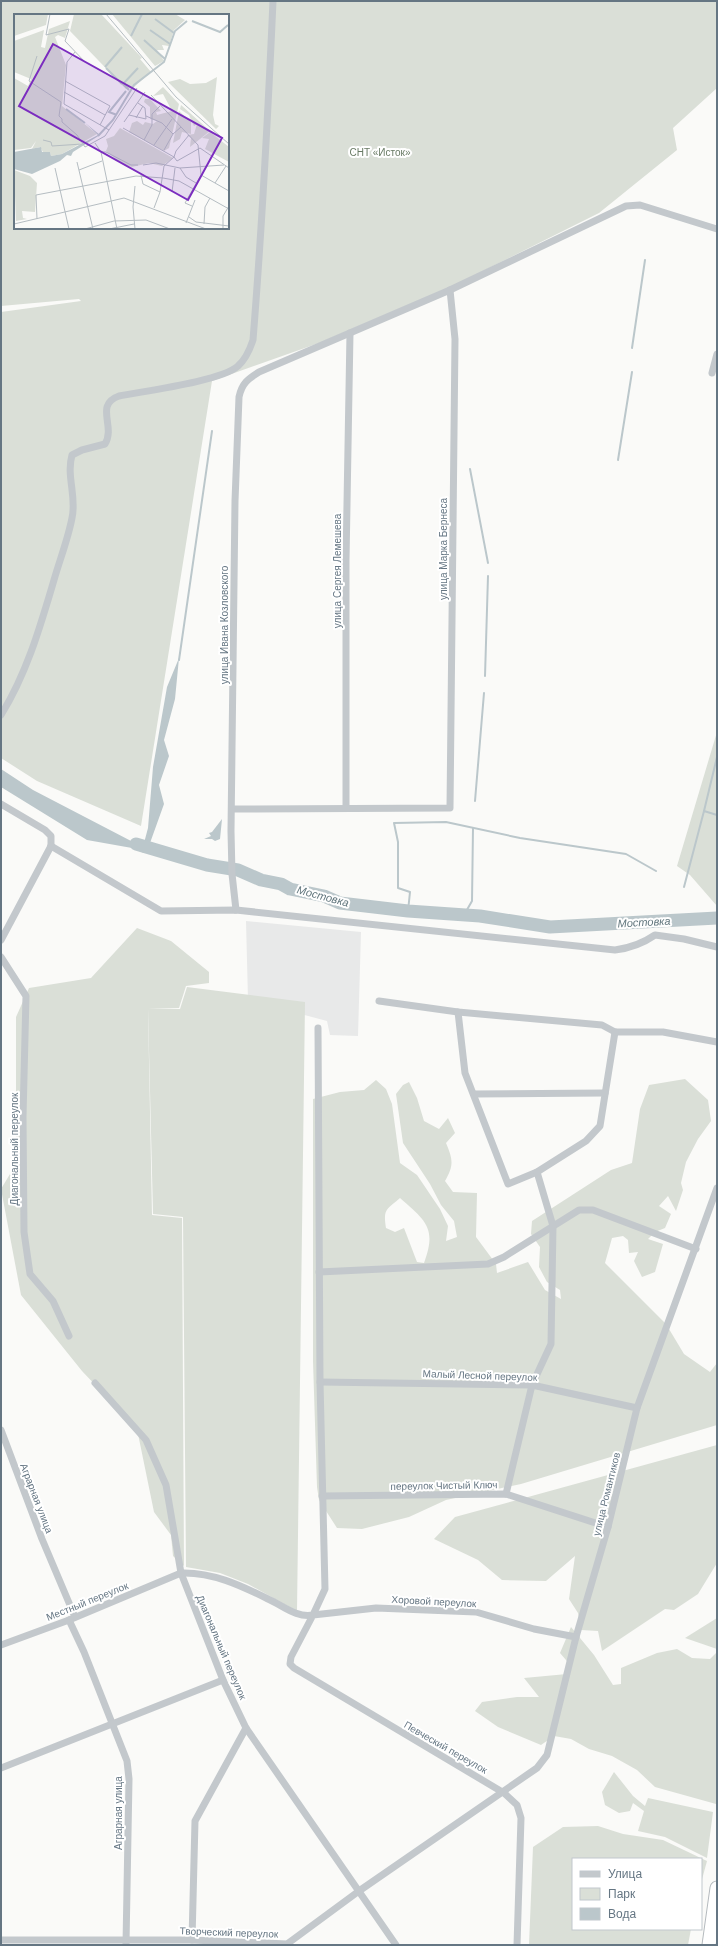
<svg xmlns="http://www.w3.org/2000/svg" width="718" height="1946" font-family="Helvetica,sans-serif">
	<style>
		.built { fill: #e8e9e9 }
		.green { fill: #dadfd7; fill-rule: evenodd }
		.water { fill: #bbc7cb }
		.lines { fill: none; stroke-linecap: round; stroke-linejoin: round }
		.stream { stroke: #bbc7cb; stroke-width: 2 }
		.river { stroke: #bbc7cb; stroke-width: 13 }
		.highway-casing { stroke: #b4b9bd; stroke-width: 15 }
		.street { stroke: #c3c8cc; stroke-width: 7 }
		.highway { stroke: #fff; stroke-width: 13 }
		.labels { text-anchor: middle; stroke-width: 4; stroke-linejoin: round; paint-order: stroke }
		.park-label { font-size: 10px; fill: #687a64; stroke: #fff }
		.street-label { font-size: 10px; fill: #657683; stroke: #fff }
		.water-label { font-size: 11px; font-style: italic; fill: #60757c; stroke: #fff }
		.inset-river { fill: none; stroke: #bbc7cb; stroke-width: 2 }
		.inset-road { fill: none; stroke: #b5bdc2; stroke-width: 1 }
		.view { fill: #7b2cbf; fill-opacity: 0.15; stroke: #7b2cbf; stroke-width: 2 }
		.inset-edge { fill: none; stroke: #657683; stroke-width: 2 }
	</style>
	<rect width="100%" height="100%" fill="#fafaf8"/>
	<polygon class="built" points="246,921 361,932 358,1036 330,1035 327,1021 248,1000"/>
	<g class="green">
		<path d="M1,1H717V88L673,128L677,150L599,213L457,284L319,343L212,381L141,826L37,781L1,758V312L81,301L79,299L1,306ZM15,15H228V228H15Z"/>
		<polygon points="717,732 717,906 690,875 677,866"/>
		<polygon points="137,928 171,941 209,972 209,983 186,986 179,1008 148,1009 152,1215 182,1218 184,1566 173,1556 171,1535 154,1512 137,1429 82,1371 21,1295 1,1189 16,1164 16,1017 29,988 91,978"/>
		<polygon points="187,987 305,1002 297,1611 248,1584 220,1573 186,1567 183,1217 153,1214 148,1009 180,1009"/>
		<path d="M685,1079L708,1100L711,1121L698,1139L686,1162L681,1183L683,1190L676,1211L668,1196L659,1206L671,1214L665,1228L655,1232L648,1239L663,1244L655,1272L642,1277L634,1261L638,1252L629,1253L628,1240L623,1236L612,1238L605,1263L666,1324L684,1354L710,1372L717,1363V1425L521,1484L446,1500L409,1517L362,1529L337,1528L319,1500L317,1487L313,1361V1099L340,1092L364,1090L376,1080L386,1089L392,1104L400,1163L417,1175L440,1209L448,1226L446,1241L457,1237L454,1221L441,1205L430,1184L403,1143L396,1094L403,1085L409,1082L417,1098L424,1121L439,1129L448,1118L455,1133L446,1143C453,1160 454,1165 445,1181L453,1192L477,1193L476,1237L496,1264L497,1273L528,1262L545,1290L561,1299L560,1290L547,1282L539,1267L540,1247L531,1234L532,1221L611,1170L632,1163L640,1109L649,1085ZM400,1198C426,1221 437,1228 424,1263L417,1262L404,1228L395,1232L386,1228C383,1209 386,1210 400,1198Z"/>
		<polygon points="717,1445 717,1563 698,1594 674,1610 665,1609 602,1651 598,1631 581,1630 578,1613 569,1599 575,1556 546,1581 502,1580 478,1560 434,1539 455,1517"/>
		<polygon points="717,1618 717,1649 685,1638"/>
		<polygon points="571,1627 594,1655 613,1685 621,1684 621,1668 657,1653 677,1649 692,1658 710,1659 717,1652 716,1804 655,1787 637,1770 612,1756 589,1749 571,1739 554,1736 541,1745 498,1727 475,1711 482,1702 517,1697 539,1697 524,1678 567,1674 572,1667 560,1653"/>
		<polygon points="614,1772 633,1796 645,1806 648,1798 713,1812 707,1858 665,1837 638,1831 644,1811 633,1803 630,1811 619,1813 605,1805 602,1792"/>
		<polygon points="598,1826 623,1834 663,1840 707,1861 701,1883 701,1859 573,1859 573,1929 691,1929 688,1945 529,1945 533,1847 563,1827"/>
	</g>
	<g class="water">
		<polygon points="179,658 175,699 164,740 169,756 159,785 164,804 150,843 154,849 144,853 132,848 87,840 1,787 1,769 33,790 133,842 144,843 148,828 153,767 167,687"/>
		<polygon points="222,819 220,839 215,841 212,839 204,839 211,836 209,833 212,832"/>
	</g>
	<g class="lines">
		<g class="stream">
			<polyline points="632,348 645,260"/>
			<polyline points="618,460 632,372"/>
			<polyline points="470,469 488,563"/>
			<polyline points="179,660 212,431"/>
			<polyline points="485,676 488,576"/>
			<polyline points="475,801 484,693"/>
			<polyline points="704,811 717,757"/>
			<polyline points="684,887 704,811 717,815"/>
			<polyline points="408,911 410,892 398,888 398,842 394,823 446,822 520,838 626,854 656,871"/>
			<polyline points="464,915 472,901 473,828"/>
		</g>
		<polyline class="river" points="136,844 207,865 238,870 261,880 281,884 290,889 324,896 340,903 408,911 480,916 550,927 717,918"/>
		<defs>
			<polyline id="highway" points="709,1945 717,1888"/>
		</defs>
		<use href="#highway" class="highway-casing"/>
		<g class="street">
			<polyline points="712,373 717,354"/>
			<path d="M1,715C27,673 40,627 54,580C60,559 68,539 72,518C77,497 66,476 72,455L82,450L105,444C116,426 94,405 119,396C144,391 222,381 238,366C246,359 250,349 253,340C262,227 268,114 273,1"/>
			<polyline points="1,804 45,830 51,836 51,846"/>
			<polyline points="346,808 346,561 350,333"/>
			<polyline points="232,809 450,808 455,339 450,290"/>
			<path d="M51,846L161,911L236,910L615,950C631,948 642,944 655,935L684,939L717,947"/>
			<path d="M236,910L232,874L231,831L235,501L239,397C242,383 248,379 259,372L450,290L626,206L640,205L717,229"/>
			<polyline points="1,940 51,846"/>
			<polyline points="1,957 26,996 23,1117 24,1232 30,1274 53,1301 69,1336"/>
			<polyline points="379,1001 458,1012 602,1025 615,1032 663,1032 717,1042"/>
			<polyline points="458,1012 465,1073 508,1184 537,1172 586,1141 600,1126 615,1032"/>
			<polyline points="474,1094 605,1093"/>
			<polyline points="319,1272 488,1264 504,1257 579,1210 593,1210 696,1249"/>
			<polyline points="320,1382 532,1385 637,1408"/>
			<polyline points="95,1383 146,1440 166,1485 181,1573 223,1680 246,1728 396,1945"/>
			<polyline points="1,1430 42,1539 75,1617"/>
			<polyline points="506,1494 532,1385 551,1344 553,1226 537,1172"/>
			<polyline points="322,1496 506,1494 608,1527"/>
			<polyline points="69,1620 84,1652 127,1761 129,1779 126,1944"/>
			<path d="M1,1645L69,1620L181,1573C212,1572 240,1585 268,1599C284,1606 296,1618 313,1615L325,1589L320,1382L318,1028"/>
			<polyline points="1,1768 223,1680"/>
			<polyline points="1,1940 192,1940 287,1944 359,1891 537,1768 547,1755 576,1637 608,1527 637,1408 717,1188"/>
			<polyline points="192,1940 195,1821 246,1728"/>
			<polyline points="517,1945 521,1818 517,1805 504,1793 294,1668 290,1664 291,1657 313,1615 376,1608 476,1612 534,1629 576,1637"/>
		</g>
		<use href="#highway" class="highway"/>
	</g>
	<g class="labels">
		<g class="park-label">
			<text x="380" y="156">СНТ «Исток»</text>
		</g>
		<g class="street-label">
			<text transform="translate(443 549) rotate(-90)" y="4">улица Марка Бернеса</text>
			<text transform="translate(337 571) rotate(-90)" y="4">улица Сергея Лемешева</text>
			<text transform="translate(224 625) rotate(-90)" y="4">улица Ивана Козловского</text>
			<text transform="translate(14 1149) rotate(-90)" y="4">Диагональный переулок</text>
			<text transform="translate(480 1375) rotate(2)" y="4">Малый Лесной переулок</text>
			<text transform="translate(444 1485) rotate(-1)" y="4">переулок Чистый Ключ</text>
			<text transform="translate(606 1494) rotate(-76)" y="4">улица Романтиков</text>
			<text transform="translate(37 1498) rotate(69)" y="4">Аграрная улица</text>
			<text transform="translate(87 1601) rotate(-22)" y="4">Местный переулок</text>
			<text transform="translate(434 1601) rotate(3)" y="4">Хоровой переулок</text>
			<text transform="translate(222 1647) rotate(67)" y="4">Диагональный переулок</text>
			<text transform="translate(446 1747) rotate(30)" y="4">Певческий переулок</text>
			<text transform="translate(118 1813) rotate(-90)" y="4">Аграрная улица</text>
			<text transform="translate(229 1932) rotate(2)" y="4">Творческий переулок</text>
		</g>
		<g class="water-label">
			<text transform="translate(323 896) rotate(15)" y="4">Мостовка</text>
			<text transform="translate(644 922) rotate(-3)" y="4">Мостовка</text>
		</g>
	</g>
	<g transform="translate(14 14)">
		<rect width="215" height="215" fill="#fafaf8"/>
		<path d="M0,0H34L32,11L0,22ZM60,0H87L128,44L126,45L137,58L120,73L112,75L56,17ZM98,0H161L171,6L160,16L155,32L148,31L150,36H143L150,47L141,52ZM56,7L51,24L44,21L41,23L52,51L48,92L83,120L48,140L37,142L36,138H29L26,133L18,135L22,127L17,134L0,136V64L14,72L17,65L0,58V27L30,16L27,33L31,34L35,15ZM203,63L199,101L201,110L205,112L202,115L154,68L166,65L176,70L192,69ZM149,73L165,90L155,134L150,137L115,118L118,109L123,107L129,111L131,108L139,110L143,107L136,105V93L130,88L131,85H136L147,97L142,98L143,101L158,97L149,80L139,82ZM167,91L196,117L176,133L177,124L173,121L180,120L183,110L180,112L175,101L166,95ZM165,97L177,108V120L168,118L166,125L159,129ZM106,114L159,144L148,152L135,149L118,153L108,150L92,137L94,132L92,125L100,122ZM196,118L215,133V148L191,135L195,125L188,124ZM0,156L16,162L23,169L21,198L8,197L9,204L13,205L2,207Z" fill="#dadfd7"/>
		<path d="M70,108L86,121L59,138L57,142L53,141L46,147L18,160L0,155V138L27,133L28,138H36L37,142L48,140L84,121Z" fill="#bbc7cb"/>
		<path class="inset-river" d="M141,5L160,19M178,7L206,18L214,11M136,16L156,30M117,22L128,0M130,26L151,45M91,53L108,33M92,54L108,70M115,76L109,70L124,54M52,95L71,109M103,101L95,98L112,77M84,122L99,106L120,71L150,48L161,17L173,7"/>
		<path class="inset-road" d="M36,0L32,21L55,15L51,27L71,48M92,0L162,83L215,130M61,38L53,48L50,90L95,116M23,42L15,67L47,88L45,102L48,105V108L63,121L71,133L91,122L123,74M51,67L96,92L86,111M50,78L91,101M137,81L184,131L187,161L171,189L178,192M115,101L132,105L131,94L124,89M132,102L148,109L159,120M122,104L129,92M110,108L131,78M109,114L160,143L150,152L146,178L140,194M175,121L162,137L160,143L163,147L186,134L215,154M29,126L37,128L38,132L68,130M130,126L138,111V100L146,92M81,129L87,138L103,215M140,131L158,105M150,136L159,120L167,113M87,138H92L117,151H124M63,148L79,215M129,151L142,149L166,154L210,151M41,154L55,215M166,154L172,163L182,169M65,156L88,147M127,161L129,170L146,178M187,161L215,177M149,164L165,167L215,195M201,169L212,152M121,172L119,193L121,215M158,178L161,154M175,203L182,208L215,212M23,205L22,181L122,162L149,164M172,209L181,186M0,210L110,184L192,215M190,210L191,193L196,184M71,215L100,207L132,206L156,215M95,215L120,210M209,215V202L215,192"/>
		<path class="view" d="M39,30L208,124L174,186L5,92Z"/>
		<rect width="215" height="215" class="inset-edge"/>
	</g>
	<rect width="718" height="1946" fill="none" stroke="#657683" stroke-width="4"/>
	<rect x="572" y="1858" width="130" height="72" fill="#ffffff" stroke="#c1c8cd"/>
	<rect x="580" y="1871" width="20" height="6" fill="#c3c8cc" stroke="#c1c8cd"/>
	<text x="608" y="1878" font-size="12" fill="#657683">Улица</text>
	<rect x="580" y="1888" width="20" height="12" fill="#dadfd7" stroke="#c1c8cd"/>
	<text x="608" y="1898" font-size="12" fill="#657683">Парк</text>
	<rect x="580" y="1908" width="20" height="12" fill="#bbc7cb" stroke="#c1c8cd"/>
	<text x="608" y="1918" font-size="12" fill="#657683">Вода</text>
</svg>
